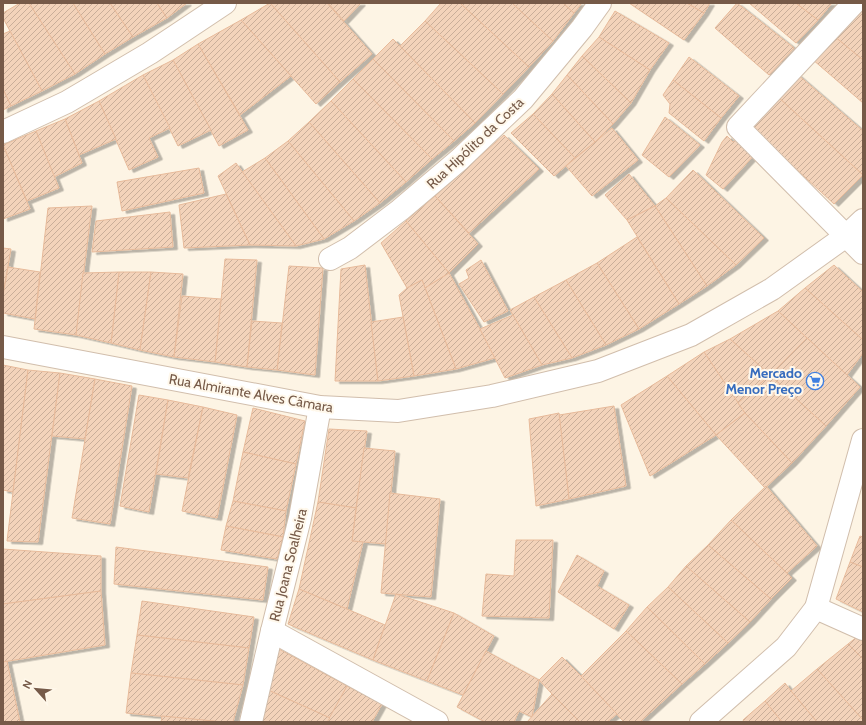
<svg xmlns="http://www.w3.org/2000/svg" width="866" height="725" font-family="Cabin,sans-serif">
	<style>
		.building { fill: url(#building-hatch); stroke: #e7ba9a; filter: url(#shadow) }
		.lines { fill: none; stroke-linecap: round; stroke-linejoin: round }
		.minor-casing { stroke: #d1beac; stroke-width: 24 }
		.minor { stroke: #fff; stroke-width: 22 }
		.labels { text-anchor: middle; stroke-width: 4; stroke-linejoin: round; paint-order: stroke }
		.street-label { font-size: 14px; fill: #765a48; stroke: #fff8eb }
		.shop-label { font-size: 14px; font-weight: bold; fill: #366cbe; stroke: #fff8eb; text-anchor: end }
	</style>
	<defs>
		<pattern id="building-hatch" width="6" height="6" patternUnits="userSpaceOnUse"><rect width="6" height="6" fill="#f3d3ba"/><path d="M-1 1l2-2M0 6l6-6M5 7l2-2" fill="none" stroke="#c9ae99"/></pattern>
		<filter id="shadow"><feDropShadow dx="4.5" dy="2.5" stdDeviation="0" flood-color="#0004"/></filter>
	</defs>
	<rect width="100%" height="100%" fill="#fdf4e4"/>
	<g class="building">
		<polygon points="20,3 29,3 75,74 42,91 3,18 3,13"/>
		<polygon points="29,3 73,3 105,54 75,74"/>
		<polygon points="73,3 110,3 133,37 105,54"/>
		<polygon points="110,3 157,3 167,18 133,37"/>
		<polygon points="157,3 187,3 167,18"/>
		<polygon points="270,3 327,3 372,54 340,82"/>
		<polygon points="270,3 340,82 316,104 241,20"/>
		<polygon points="328,3 361,3 344,21"/>
		<polygon points="441,3 460,3 529,67 503,94 425,21"/>
		<polygon points="460,3 512,3 553,41 529,67"/>
		<polygon points="512,3 563,3 574,13 553,41"/>
		<polygon points="563,3 582,3 574,13"/>
		<polygon points="629,3 687,3 704,13 684,40"/>
		<polygon points="687,3 710,3 704,13"/>
		<polygon points="737,3 794,48 769,75 715,28"/>
		<polygon points="749,3 796,3 818,20 796,43"/>
		<polygon points="796,3 832,3 818,20"/>
		<polygon points="863,6 863,60 834,36"/>
		<polygon points="615,11 669,43 650,70 599,37"/>
		<polygon points="241,20 291,76 240,115 198,44"/>
		<polygon points="425,21 503,94 475,123 400,46"/>
		<polygon points="10,31 42,91 11,106 3,89 3,34"/>
		<polygon points="834,36 863,60 863,103 812,59"/>
		<polygon points="599,37 650,70 631,103 582,56"/>
		<polygon points="393,39 475,123 454,141 373,59"/>
		<polygon points="198,44 248,130 219,146 173,60"/>
		<polygon points="582,56 631,103 613,124 567,75"/>
		<polygon points="689,57 739,96 721,118 673,80"/>
		<polygon points="373,59 454,141 432,159 353,79"/>
		<polygon points="173,60 211,130 178,146 143,75"/>
		<polygon points="797,74 863,131 863,175 778,97"/>
		<polygon points="143,75 170,128 149,138 158,157 129,170 99,101"/>
		<polygon points="567,75 613,124 595,142 552,94"/>
		<polygon points="353,79 432,159 406,182 331,101"/>
		<polygon points="673,80 721,118 704,141 669,113 670,104 663,95"/>
		<polygon points="3,89 11,106 3,110"/>
		<polygon points="552,94 595,142 575,158 533,114"/>
		<polygon points="778,97 863,175 834,204 751,127"/>
		<polygon points="99,101 116,139 79,155 65,119"/>
		<polygon points="331,101 406,182 380,203 309,122"/>
		<polygon points="533,114 575,158 554,176 511,133"/>
		<polygon points="665,117 700,145 669,177 642,155"/>
		<polygon points="65,119 82,163 54,177 36,131"/>
		<polygon points="309,122 380,203 354,221 288,141"/>
		<polygon points="612,128 638,160 592,196 566,166"/>
		<polygon points="36,131 59,188 27,201 3,145"/>
		<polygon points="504,135 539,169 469,233 435,196"/>
		<polygon points="727,136 733,142 739,138 757,152 723,189 706,175 722,142"/>
		<polygon points="288,141 354,221 324,239 265,158"/>
		<polygon points="3,145 30,209 3,219"/>
		<polygon points="265,158 324,239 296,246 242,172"/>
		<polygon points="236,163 296,246 250,245 218,176"/>
		<polygon points="199,168 204,193 122,211 117,182"/>
		<polygon points="693,170 764,238 736,265 666,198"/>
		<polygon points="629,174 655,206 627,220 605,195"/>
		<polygon points="226,194 250,245 184,248 179,205"/>
		<polygon points="435,196 478,244 449,273 406,221"/>
		<polygon points="666,198 736,265 707,286 655,206"/>
		<polygon points="92,206 76,335 34,329 48,208"/>
		<polygon points="655,206 707,286 679,304 627,220"/>
		<polygon points="170,212 173,247 92,252 96,221"/>
		<polygon points="406,221 449,273 425,288 422,280 407,288 381,243"/>
		<polygon points="637,237 679,304 639,329 597,263"/>
		<polygon points="3,248 11,249 3,295"/>
		<polygon points="225,259 257,260 247,367 215,362"/>
		<polygon points="481,260 508,311 484,322 459,284 469,278 466,270"/>
		<polygon points="597,263 639,329 606,345 566,280"/>
		<polygon points="365,265 378,381 335,381 341,269"/>
		<polygon points="834,265 863,292 863,340 805,288"/>
		<polygon points="289,266 323,268 315,375 277,370"/>
		<polygon points="8,267 40,272 35,319 3,313 3,295"/>
		<polygon points="119,272 151,272 140,350 111,343"/>
		<polygon points="119,272 111,343 76,335 83,273"/>
		<polygon points="151,272 183,274 174,357 140,350"/>
		<polygon points="449,273 480,329 495,358 456,369 425,288"/>
		<polygon points="422,280 456,369 414,376 399,295 407,288"/>
		<polygon points="566,280 606,345 572,358 534,297"/>
		<polygon points="805,288 863,340 863,353 847,375 778,311"/>
		<polygon points="182,296 221,299 215,362 174,357"/>
		<polygon points="534,297 572,358 542,365 510,310"/>
		<polygon points="778,311 807,338 770,375 730,339"/>
		<polygon points="513,315 542,365 505,378 480,329"/>
		<polygon points="403,317 414,376 378,381 371,322"/>
		<polygon points="252,321 282,323 277,370 247,367"/>
		<polygon points="807,338 860,387 826,426 770,375"/>
		<polygon points="730,339 770,375 738,403 704,352"/>
		<polygon points="704,352 745,413 716,435 667,376"/>
		<polygon points="3,365 28,370 13,492 3,490"/>
		<polygon points="28,370 60,373 38,542 7,541"/>
		<polygon points="60,373 95,379 85,439 52,436"/>
		<polygon points="770,375 826,426 792,463 745,413 738,403"/>
		<polygon points="667,376 716,435 650,476 621,405"/>
		<polygon points="95,379 132,386 110,524 72,518"/>
		<polygon points="139,395 168,400 149,512 120,506"/>
		<polygon points="168,400 203,407 188,478 156,474"/>
		<polygon points="614,406 626,486 569,499 559,415"/>
		<polygon points="203,407 237,415 217,518 182,511"/>
		<polygon points="253,408 305,421 296,464 243,452"/>
		<polygon points="559,413 569,499 536,506 529,419"/>
		<polygon points="745,413 792,463 765,488 716,435"/>
		<polygon points="329,429 367,431 356,508 318,502"/>
		<polygon points="364,448 395,451 386,544 352,541"/>
		<polygon points="243,452 296,464 286,511 233,501"/>
		<polygon points="766,486 817,546 787,573 731,520"/>
		<polygon points="390,493 440,499 431,597 381,593"/>
		<polygon points="233,501 286,511 283,537 226,526"/>
		<polygon points="318,502 356,508 352,541 363,542 347,609 299,589"/>
		<polygon points="731,520 792,578 771,599 708,545"/>
		<polygon points="226,526 283,537 277,559 221,550"/>
		<polygon points="860,536 863,537 863,567 850,562"/>
		<polygon points="516,540 553,540 549,618 482,616 486,574 514,576"/>
		<polygon points="708,545 771,599 750,622 686,566"/>
		<polygon points="116,547 268,567 263,600 114,584"/>
		<polygon points="3,549 101,556 101,591 3,604"/>
		<polygon points="577,555 604,571 597,586 629,605 614,629 558,592"/>
		<polygon points="850,562 863,567 863,612 836,599"/>
		<polygon points="686,566 750,622 728,643 668,587"/>
		<polygon points="668,587 728,643 705,664 647,607"/>
		<polygon points="299,589 385,625 373,660 288,624"/>
		<polygon points="101,591 105,645 3,662 3,604"/>
		<polygon points="396,594 454,613 427,681 373,660"/>
		<polygon points="142,601 254,617 249,648 137,635"/>
		<polygon points="647,607 705,664 682,684 626,631"/>
		<polygon points="454,613 494,636 463,695 427,681"/>
		<polygon points="626,631 682,684 640,722 624,722 581,676"/>
		<polygon points="863,632 863,659 848,644"/>
		<polygon points="137,635 249,648 243,685 131,673"/>
		<polygon points="848,644 863,659 863,720 817,669"/>
		<polygon points="279,649 347,686 330,718 268,690"/>
		<polygon points="486,651 539,680 532,717 519,711 514,722 485,722 457,707"/>
		<polygon points="562,657 581,676 617,714 607,722 580,722 552,694 539,680"/>
		<polygon points="7,661 20,722 3,722 3,662"/>
		<polygon points="817,669 863,720 863,722 817,722 791,691"/>
		<polygon points="131,673 243,685 233,722 223,722 126,713"/>
		<polygon points="785,683 791,691 817,722 782,722 765,701"/>
		<polygon points="347,686 382,704 372,722 327,722"/>
		<polygon points="268,690 330,718 327,722 260,722"/>
		<polygon points="552,694 580,722 527,722"/>
		<polygon points="765,701 782,722 744,722 743,720"/>
		<polygon points="162,716 223,722 161,722"/>
	</g>
	<g class="lines">
		<defs>
			<g id="minor">
				<polyline points="854,3 738,127 863,253"/>
				<polyline points="3,132 67,102 150,53 225,3"/>
				<polyline points="330,259 350,248 400,210 459,160 523,99 582,28 600,3"/>
				<polyline points="3,347 320,407 398,411 492,396 598,371 691,335 772,289 846,236 863,220"/>
				<polyline points="816,608 863,629"/>
				<polyline points="272,631 437,722"/>
				<polyline points="251,722 272,631 300,518 320,407"/>
				<polyline points="701,722 786,647 816,608 863,440"/>
			</g>
		</defs>
		<use href="#minor" class="minor-casing"/>
		<use href="#minor" class="minor"/>
	</g>
	<defs>
		<symbol id="supermarket-ring" viewBox="-11 -11 22 22"><circle r="9.5" fill="#fff8eb" stroke="#3f7fe0" stroke-width="1.5"/><path d="M-6-5.5h2.5l.6 2H6L4.5 2H-2.5L-4.4-4H-6ZM-1.5 3.2a1.3 1.3 0 1 0 .1 0ZM3 3.2a1.3 1.3 0 1 0 .1 0Z" fill="#3f7fe0"/></symbol>
	</defs>
	<g fill-rule="evenodd">
		<use href="#supermarket-ring" x="805" y="371" width="20" height="20"/>
	</g>
	<g class="labels">
		<g class="street-label">
			<text transform="translate(475 143) rotate(-43)" y="5">Rua Hipólito da Costa</text>
			<text transform="translate(251 393) rotate(10)" y="5">Rua Almirante Alves Câmara</text>
			<text transform="translate(288 565) rotate(-76)" y="5">Rua Joana Soalheira</text>
		</g>
		<g class="shop-label">
			<text x="802" y="378">Mercado<tspan x="802" dy="16">Menor Preço</tspan></text>
		</g>
	</g>
	<rect width="866" height="725" fill="none" stroke="#765a48" stroke-width="8"/>
	<g transform="translate(36 689) rotate(297)" stroke="#fff8eb" stroke-width="3" paint-order="stroke">
	<path d="M0-3L7 15L0 10L-7 15Z" fill="#765a48"/>
	<text y="-6" font-size="11" font-weight="bold" text-anchor="middle" fill="#765a48">N</text>
	</g>
</svg>
